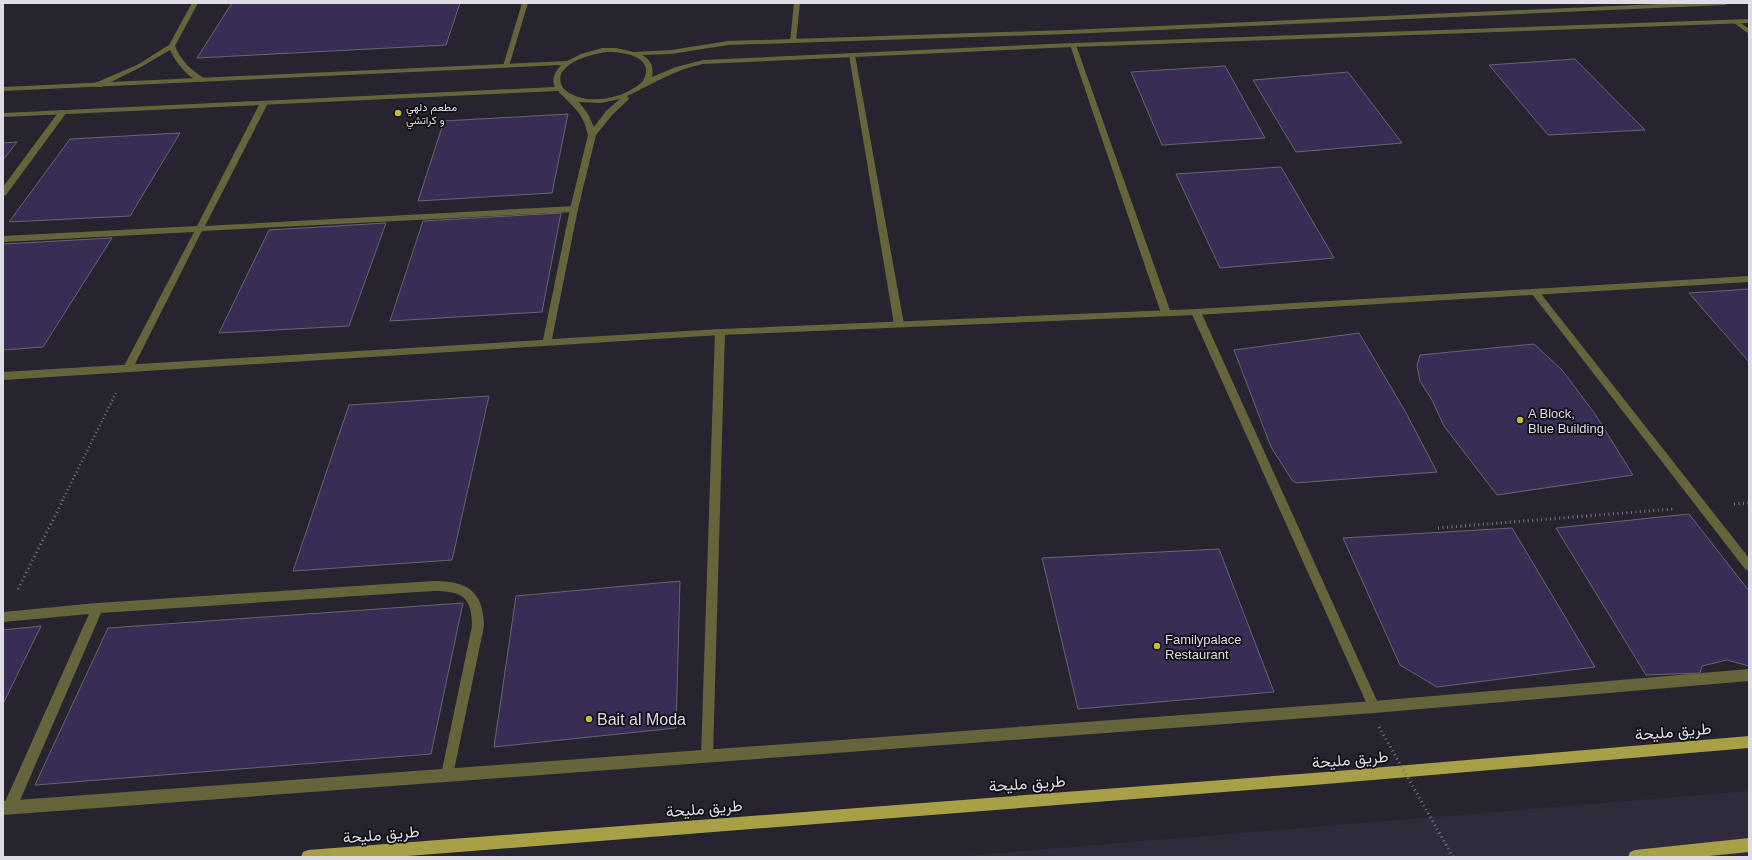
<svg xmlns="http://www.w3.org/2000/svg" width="1752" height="860" font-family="Helvetica,Vazirmatn,sans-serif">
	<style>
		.built { fill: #2f2b3c }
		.building { fill: #392c55; stroke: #676471 }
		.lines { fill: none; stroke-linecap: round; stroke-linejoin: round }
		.path-far1 { stroke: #7b7882; stroke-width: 2.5; stroke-dasharray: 1 3; stroke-linecap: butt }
		.path { stroke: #7b7882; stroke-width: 3; stroke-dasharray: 1 3.5; stroke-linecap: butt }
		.service { fill: #66643b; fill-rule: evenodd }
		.minor { fill: #66643b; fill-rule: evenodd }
		.tertiary { fill: #66643b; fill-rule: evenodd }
		.primary { fill: #a7a047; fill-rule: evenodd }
		.path-bridge { stroke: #7b7882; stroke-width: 3; stroke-dasharray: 1 3.5; stroke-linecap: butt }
		.poi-dot { fill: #c6bc3c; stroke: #0f0e13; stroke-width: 1.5 }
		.labels { text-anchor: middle; stroke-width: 3.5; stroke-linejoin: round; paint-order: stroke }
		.far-poi-label { font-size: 11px; fill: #dedce4; stroke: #0f0e13; text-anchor: start }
		.poi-label { font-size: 13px; fill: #dedce4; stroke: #0f0e13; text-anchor: start }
		.near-poi-label { font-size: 16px; fill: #dedce4; stroke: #0f0e13; text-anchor: start }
		.near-street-label { font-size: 16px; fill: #dedce4; stroke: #0f0e13 }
	</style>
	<rect width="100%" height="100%" fill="#27242f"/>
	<polygon class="built" points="1749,791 1749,857 951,857"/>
	<g class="building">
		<polygon points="232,3 460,3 446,45 197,58"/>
		<polygon points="1575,59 1645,130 1548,135 1489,65"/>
		<polygon points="1225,66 1265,138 1162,145 1131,72"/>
		<polygon points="1348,72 1402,143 1296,152 1253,80"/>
		<polygon points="568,114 552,193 418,201 444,121"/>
		<polygon points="180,133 130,216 9,222 70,139"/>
		<polygon points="17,142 3,160 3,143"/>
		<polygon points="1281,167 1334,258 1220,268 1176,174"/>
		<polygon points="561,213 542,312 390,321 423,221"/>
		<polygon points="386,223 349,326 219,333 269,230"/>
		<polygon points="112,238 43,347 3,350 3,244"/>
		<polygon points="1749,289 1749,362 1689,293"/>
		<polygon points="1359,333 1405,411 1437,472 1296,483 1292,480 1271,447 1234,350"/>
		<polygon points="1534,344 1562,370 1595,414 1633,475 1497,495 1444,426 1432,400 1420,381 1417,366 1420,355"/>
		<polygon points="489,396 452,560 293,571 349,405"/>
		<polygon points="1689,514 1749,591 1749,666 1727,660 1702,666 1700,673 1646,675 1556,528"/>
		<polygon points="1512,528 1595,667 1437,687 1400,665 1343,538"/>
		<polygon points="1219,549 1274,692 1078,709 1042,558"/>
		<polygon points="680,581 676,728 494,747 516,596"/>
		<polygon points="463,603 431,754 35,785 108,628"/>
		<polygon points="41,626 3,704 3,630"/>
	</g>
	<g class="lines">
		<polyline class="path-far1" points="62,501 116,393"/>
		<g class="path">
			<polyline points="1734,504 1749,503"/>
			<polyline points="1438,528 1673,509"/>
			<polyline points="18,589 63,500"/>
		</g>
		<g class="service">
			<polygon points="794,3 800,3 796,41 793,43 790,41"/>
			<polygon points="852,53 855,55 904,324 899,327 894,324 849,55"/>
			<polygon points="261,101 268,103 205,226 574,206 578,209 574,212 202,231 133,368 128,371 125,370 123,368 194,232 3,242 3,236 197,226"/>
			<polygon points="60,110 66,110 67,112 6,195 3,196 3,187"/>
			<polygon points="1535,289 1538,290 1749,558 1749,571 1745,569 1532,294 1531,292 1532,290"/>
			<path d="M433,581C467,581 483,590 484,626L452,780L447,781L442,780L441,775L472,626C472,596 461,591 433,591L101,613L15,812L10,814L5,812L3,807L5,802L89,614L3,622V612L97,603Z"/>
		</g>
		<g class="minor">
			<path d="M192,3H198L175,46C181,61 191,70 204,78V82C191,83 174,60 170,50L141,67L101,87H95V83L137,65L169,45Z"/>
			<polygon points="522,3 528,3 509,66 504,67 503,66"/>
			<polygon points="1734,21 1738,21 1749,29 1749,34 1734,23"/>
			<polygon points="1071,44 1076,45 1171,313 1169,315 1163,315 1161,313 1070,45"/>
			<polygon points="1196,309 1201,312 1378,703 1380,707 1378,711 1374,713 1370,711 1191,312"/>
			<polygon points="720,329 725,332 713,756 711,760 707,762 703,760 701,756 715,332"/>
		</g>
		<g class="tertiary">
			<path d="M1681,3H1728L1725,5L1068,34L728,45L671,54L642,55C651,60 654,67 652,77L676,67L703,60L1073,43L1749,19V23L1073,47L703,64C674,70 653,84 627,96L629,98L628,100L612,115L596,135L578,209L552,339L720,329L1196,309L1749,276V282L1196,315L720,335L3,380V372L543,340L570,209L588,135C583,112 573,107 558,91L3,117V113L555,87C551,79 555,72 561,65L3,91V87L567,61L581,54L602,48H616L634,52L671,50L728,41L1068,30ZM607,52C619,52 648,54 646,73C645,76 644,81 641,83C621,100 582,107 563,88C549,65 591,54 607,52ZM620,99L606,111L594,127L588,114L579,102L600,103Z"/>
			<polygon points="1749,669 1749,681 1374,713 3,815 3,801 1374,701"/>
		</g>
		<g class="primary">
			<polygon points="1749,736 1749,748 1314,785 395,857 301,857 303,852 308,850 1314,773"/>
			<polygon points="1749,838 1749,852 1699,857 1628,857 1630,852 1635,850"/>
		</g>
		<polyline class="path-bridge" points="1379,727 1453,857"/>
	</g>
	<g class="poi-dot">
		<circle cx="398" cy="113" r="4"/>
		<circle cx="1520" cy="420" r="4"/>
		<circle cx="1157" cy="646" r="4"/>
		<circle cx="589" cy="719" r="4"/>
	</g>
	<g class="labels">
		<g class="far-poi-label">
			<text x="406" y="111">مطعم دلهي<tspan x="406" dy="13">و كراتشي</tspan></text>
		</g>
		<g class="poi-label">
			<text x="1528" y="418">A Block,<tspan x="1528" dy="15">Blue Building</tspan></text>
			<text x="1165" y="644">Familypalace<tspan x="1165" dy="15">Restaurant</tspan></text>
		</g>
		<g class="near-poi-label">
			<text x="597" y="725">Bait al Moda</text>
		</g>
		<g class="near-street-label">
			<text transform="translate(1673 731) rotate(-5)" y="6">طريق مليحة</text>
			<text transform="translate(1350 759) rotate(-5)" y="6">طريق مليحة</text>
			<text transform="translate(1027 783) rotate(-4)" y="6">طريق مليحة</text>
			<text transform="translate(704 808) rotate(-5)" y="6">طريق مليحة</text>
			<text transform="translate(381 834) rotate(-5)" y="6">طريق مليحة</text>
		</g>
	</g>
	<rect width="1752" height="860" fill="none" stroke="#dedce4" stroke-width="8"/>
</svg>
